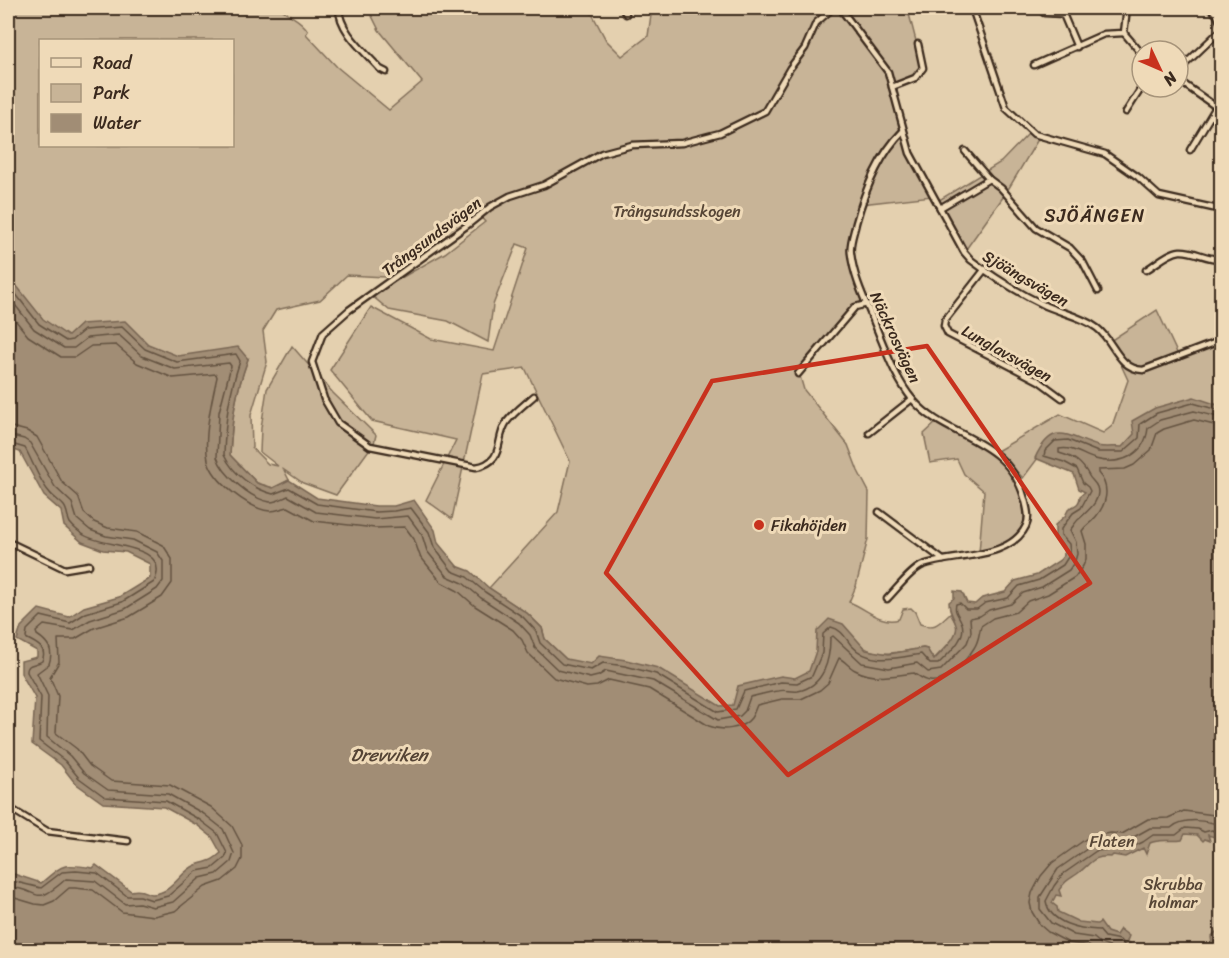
<svg xmlns="http://www.w3.org/2000/svg" width="1229" height="958" font-family="Sriracha,sans-serif">
	<style>
		.green { fill: #c8b497; stroke: #826f5a; stroke-width: 1.5; fill-rule: evenodd }
		.water { fill: #a18d75; stroke: #786552; stroke-width: 1.5 }
		.lines { fill: none; stroke-linecap: round; stroke-linejoin: round }
		.shore { stroke: #645241; stroke-width: 1.5 }
		.minor-casing { stroke: #3b2a1e; stroke-width: 9 }
		.minor { stroke: #efdab8; stroke-width: 4.5 }
		.marked { fill: none; stroke: #c8321e; stroke-width: 4.5; stroke-linejoin: round }
		.poi-dot { fill: #c8321e; stroke: #efdab8; stroke-width: 2 }
		.labels { text-anchor: middle; stroke-width: 6; stroke-linejoin: round; paint-order: stroke }
		.park-label { font-size: 16px; fill: #574636; stroke: #efdab8 }
		.street-label { font-size: 16px; fill: #3b2a1e; stroke: #efdab8 }
		.poi-label { font-size: 16px; fill: #3b2a1e; stroke: #efdab8; text-anchor: start }
		.neighbourhood-label { font-size: 18px; letter-spacing: 1.5px; fill: #3b2a1e; stroke: #efdab8 }
		.water-label { font-size: 18px; font-style: italic; fill: #544334; stroke: #efdab8 }
	</style>
	<rect width="100%" height="100%" fill="#e4d0af"/>
	<filter id="ink" filterUnits="userSpaceOnUse"><feTurbulence type="fractalNoise" baseFrequency=".0167" numOctaves="2"/><feDisplacementMap in="SourceGraphic" scale="12" xChannelSelector="R" yChannelSelector="G"/><feConvolveMatrix kernelMatrix="1 2 1 2 8 2 1 2 1" color-interpolation-filters="sRGB"/></filter>
	<g filter="url(#ink)">
		<g class="green">
			<path d="M8,8H281C291,18 301,19 308,31L306,34L337,67L389,110L422,82L379,30L368,8H589L606,40L622,56L648,36L652,8H909V14L923,68L915,78L892,87L910,153L933,196L861,204L850,253L867,304L855,307L799,373L804,390L848,445L858,471L869,492L868,539L856,586L849,602C866,608 881,625 899,619L903,609L911,608L915,612L920,624C936,629 938,624 950,613L957,625V630L955,637L933,660L927,649L923,648C899,652 875,660 857,642L810,761L566,659L545,639L542,628L527,613L489,588L558,512L570,461L525,368L483,374L452,519L426,500L456,440L372,421L330,370L371,307L431,339L494,351L528,248L517,244L493,305L488,342L448,321L389,310L371,295L445,253L485,222L469,204L462,228L436,250L385,277L347,275L320,300L276,310L263,331L267,362L251,415L252,448L268,464L278,466L260,452L261,428L267,389L292,346L333,393L376,435L374,443L336,495L303,483L284,470L289,480L273,488L257,483L230,455C232,417 235,395 248,359L125,454L8,349ZM40,40H232V146H40Z"/>
			<polygon points="1031,131 1040,136 1006,193 964,252 936,202 1001,162"/>
			<polygon points="1157,310 1179,357 1214,344 1218,349 1221,348 1221,639 1134,488 1038,458 1023,478 997,451 1060,414 1103,433 1112,426 1128,380 1110,341"/>
			<polygon points="938,421 990,449 1015,477 1025,498 1027,525 1020,535 1000,549 979,553 984,491 964,474 957,459 930,463 924,434"/>
			<polygon points="1221,659 1221,950 668,950"/>
		</g>
		<g class="water">
			<path d="M8,275L43,319L68,336L81,324L125,321L148,344L178,356L238,347L248,359C235,395 232,417 230,455L257,483L273,488L289,480L317,498L376,506H394L414,500L435,530L438,543L457,566L470,571L489,588L527,613L542,628L545,639L566,659L591,664L599,656L626,660L658,668L720,706L733,705L738,686L781,676L795,678L809,671L816,651L817,631L829,619L843,624L866,650L889,654L923,648L927,649L934,660C941,652 960,635 956,625C953,615 949,612 949,602L954,598V591L962,592L967,603L975,604L982,598L1005,592L1015,581L1037,575L1060,560L1064,555L1063,546L1055,539V525L1065,516L1069,508C1075,506 1080,504 1080,496L1085,492L1079,489L1074,474L1035,458C1054,418 1069,438 1098,446C1105,448 1115,446 1122,447L1134,434L1132,421L1155,408L1194,397L1221,406V842L1215,841V837L1208,835L1210,841L1205,839L1203,841L1197,835L1185,834L1182,840C1171,842 1160,838 1150,843L1146,854L1143,848L1125,857L1113,855L1111,857C1092,855 1091,864 1077,874C1068,880 1066,880 1059,890L1061,896L1056,895L1052,903L1057,907L1058,912L1079,922L1097,924L1100,922L1107,932L1116,935L1120,929L1129,936L1127,941L1138,950H8V875L11,873L41,883C64,864 62,863 93,868L96,865L131,891C145,888 144,894 153,894C173,893 180,871 196,865C209,860 208,864 221,853L212,837L197,825L164,807L103,803L75,783L61,765L32,744L35,698L21,673V661L37,657V651L17,640L21,627L39,609L69,617L84,607L119,597L150,578V564L126,552L103,550L82,542L64,526L61,511L44,496L20,452L8,448Z"/>
			<polygon points="1219,929 1221,930 1221,950 1189,950 1212,944 1211,937"/>
		</g>
		<g class="lines">
			<g class="shore">
				<path d="M8,284L39,324L66,341L72,340L84,330L122,327L145,349L177,362L236,354L240,361C229,394 225,421 224,455C233,474 253,489 273,494L289,488L317,504L376,512L394,511L411,508L429,532L434,547L452,571L467,577L485,592L523,617L536,631L540,643L562,664L591,670L603,663L625,666L656,674L718,712L736,709L744,691L781,682L797,683L812,676L822,653L823,634L831,627C841,629 845,637 851,645C870,666 896,658 921,654L930,664H938C948,654 969,637 961,621C958,614 954,612 956,604L960,603L966,609H977L985,603L1008,598L1019,586L1039,580L1063,565L1070,554L1069,544L1061,535V529L1073,513L1081,508L1090,491L1088,487L1083,483L1077,469L1064,462L1044,456L1045,451L1055,441L1068,440L1098,452H1123L1139,438L1140,424L1157,413L1193,403L1222,411"/>
				<path d="M8,296L34,329L64,348H74L87,338L119,335L142,356L175,369L229,363L231,366L219,412L217,457C223,475 251,499 270,502C277,502 283,498 288,496L316,512L375,519L408,516L422,535L427,551L447,576L463,583L481,598L519,623L530,635L535,648L558,670L590,678L598,676L606,671L653,681L718,720L740,716L745,711L750,697C759,695 769,692 778,691C785,689 791,692 798,691C824,686 830,660 830,638L833,636L862,663L889,668L917,663L928,672L941,670L967,643L971,632L970,618L980,616L989,610L1011,604L1023,593L1042,587L1069,570L1075,561L1077,554L1076,542L1070,530C1073,527 1076,521 1079,519C1087,511 1102,501 1097,487C1095,482 1091,480 1089,476C1082,462 1074,457 1059,453V449C1072,446 1082,455 1095,459C1121,466 1145,455 1148,428L1160,420L1194,411L1222,418"/>
				<path d="M8,311L28,336L61,357H75L91,346L116,345L137,363L173,378L216,374L217,377C212,399 203,438 208,460C213,481 249,509 270,511C277,511 282,508 288,507L314,521L375,528L405,527L414,539L420,556L441,582L458,591L475,606L513,630L522,640L528,653L554,678L587,687L597,686L609,680L649,689L709,726C721,731 742,730 751,718C754,714 755,709 757,705L782,699H801L820,690L828,683L839,658C845,661 849,667 855,670C873,680 895,676 914,673C919,676 923,680 930,681C946,684 966,661 974,648C979,641 979,633 981,626L993,618L1016,612L1028,601L1048,594L1075,577L1083,566L1086,559V544L1082,531C1085,526 1088,525 1092,521C1106,507 1112,488 1098,473V470L1125,469L1134,465L1151,450L1157,433L1164,429L1194,420L1222,427"/>
				<polyline points="8,426 27,431 37,437 62,482 78,496 84,513 94,522 108,528 137,532 163,545 172,559 172,583 162,597 129,617 94,628 75,639 58,639 59,662 50,677 58,696 56,733 77,749 90,766 111,781 170,785 211,807 232,826 242,845 242,859 237,869 222,881 205,887 175,911 154,916 122,912 93,890 75,888 69,888 54,901 44,905 35,904 8,896"/>
				<path d="M8,435L24,439L30,443L55,487L72,503L77,519L90,530L106,536L133,540L157,552L163,561V581L157,589L125,609L90,620L73,630L44,625L36,632L37,635C48,642 54,650 49,664L37,673L48,696L47,737L70,756L84,773L108,790L168,794L204,814L223,829L234,853L231,862L217,874L200,878L173,902L153,907L139,903L125,904L95,881L66,879C32,909 42,889 8,887"/>
				<path d="M8,443L25,448C33,462 39,481 50,493C54,498 60,501 64,506C68,511 67,518 70,523C73,527 80,533 84,535C103,548 173,543 154,582L122,602L86,613L70,623L41,616L27,630L26,638C36,644 48,647 42,661C35,666 27,662 27,672L41,697L39,741L65,761L79,778L105,797L166,801L200,820L217,833L227,853L225,858L213,868L197,871L168,896L152,900L140,896H127L97,873L76,871L62,872L41,888L8,880"/>
				<polyline points="1095,950 1089,946 1069,943 1048,932 1040,925 1032,912 1030,903 1032,893 1041,876 1052,863 1090,836 1111,833 1122,834 1148,819 1168,818 1184,811 1222,816"/>
				<path d="M1118,950L1101,944L1094,938L1074,935L1051,923L1040,909V897L1058,869L1094,844L1114,842L1123,843L1150,828H1171C1183,817 1207,820 1222,826"/>
				<path d="M1128,950L1120,940L1105,937L1099,930C1080,929 1050,924 1046,901L1054,886L1063,874L1096,851L1114,849L1124,851L1143,842L1153,835H1176L1185,828L1198,829L1204,832L1212,830L1222,836"/>
			</g>
			<defs>
				<g id="minor">
					<path d="M339,8C339,31 365,52 380,69L386,72"/>
					<polyline points="622,8 626,14"/>
					<path d="M840,8L888,72L910,153L964,252L971,260C992,276 1021,294 1046,306C1062,313 1083,317 1097,328C1114,341 1118,369 1143,370L1222,340"/>
					<polyline points="972,8 1006,108 1034,134 1105,154 1138,177 1159,196 1222,210"/>
					<polyline points="1211,8 1217,15 1222,26"/>
					<polyline points="1044,13 1063,14 1077,47"/>
					<polyline points="1124,33 1142,54"/>
					<polyline points="1034,65 1104,34 1124,33 1127,8"/>
					<polyline points="1178,71 1222,29"/>
					<polyline points="1178,80 1222,111"/>
					<polyline points="892,87 915,78 923,68 918,44"/>
					<polyline points="1126,112 1142,87"/>
					<polyline points="1190,150 1216,107"/>
					<polyline points="965,151 989,179 1001,188 1036,228 1070,248 1083,262 1098,291"/>
					<polyline points="940,208 989,179"/>
					<polyline points="985,269 945,320 944,326 948,334 1039,381 1062,398"/>
					<path d="M1146,270C1156,264 1169,252 1180,251C1194,250 1207,260 1222,259"/>
					<polyline points="798,374 855,307 867,304"/>
					<path d="M534,396C525,404 513,413 506,423C495,440 505,462 476,467L370,446L338,423L324,399L312,362L323,333L349,310L469,224L490,207L510,196L544,185L602,153L632,145L682,143L720,133L765,111L790,68L805,48L816,23L833,8"/>
					<polyline points="869,433 912,399"/>
					<polyline points="879,512 943,560"/>
					<polyline points="8,544 13,544 65,569 89,565"/>
					<path d="M887,599C896,590 912,569 923,565C953,554 1010,560 1026,526C1030,518 1027,508 1025,500C1008,436 947,440 913,400C896,380 886,351 876,327C867,304 854,280 851,254C849,244 854,233 856,223C865,190 878,156 903,131"/>
					<polyline points="8,807 47,831 128,841"/>
				</g>
			</defs>
			<use href="#minor" class="minor-casing"/>
			<use href="#minor" class="minor"/>
		</g>
	</g>
	<path class="marked" d="M927,346L1090,583L788,775L606,573L712,381Z"/>
	<circle class="poi-dot" cx="759" cy="525" r="6"/>
	<g class="labels">
		<g class="park-label">
			<text x="677" y="217">Trångsundsskogen</text>
			<text x="1112" y="847">Flaten</text>
			<text x="1173" y="890">Skrubba<tspan x="1173" dy="18">holmar</tspan></text>
		</g>
		<g class="street-label">
			<text transform="translate(431 236) rotate(-37)" y="6">Trångsundsvägen</text>
			<text transform="translate(1026 278) rotate(30)" y="6">Sjöängsvägen</text>
			<text transform="translate(896 337) rotate(65)" y="6">Näckrosvägen</text>
			<text transform="translate(1007 353) rotate(29)" y="6">Lunglavsvägen</text>
		</g>
		<g class="poi-label">
			<text x="771" y="531">Fikahöjden</text>
		</g>
		<g class="neighbourhood-label">
			<text x="1095" y="222">SJÖÄNGEN</text>
		</g>
		<g class="water-label">
			<text x="389" y="761">Drevviken</text>
		</g>
	</g>
	<rect width="1229" height="958" fill="none" stroke="#efdab8" stroke-width="30"/>
	<rect x="15" y="15" width="1199" height="928" fill="none" stroke="#3b2a1e" stroke-width="2" filter="url(#ink)"/>
	<rect x="39" y="39" width="195" height="108" fill="#efdab8" stroke="#a7947a" stroke-width="1.5"/>
	<rect x="51" y="58" width="30" height="9" fill="#efdab8" stroke="#a7947a" stroke-width="1.5"/>
	<text x="93" y="69" font-size="18" fill="#3b2a1e">Road</text>
	<rect x="51" y="84" width="30" height="18" fill="#c8b497" stroke="#a7947a" stroke-width="1.5"/>
	<text x="93" y="99" font-size="18" fill="#3b2a1e">Park</text>
	<rect x="51" y="114" width="30" height="18" fill="#a18d75" stroke="#a7947a" stroke-width="1.5"/>
	<text x="93" y="129" font-size="18" fill="#3b2a1e">Water</text>
	<g transform="translate(1160 69) rotate(134)"><circle r="28" fill="#efdab8" stroke="#a7947a" stroke-width="1.5"/>
	<path d="M0-4.5L10 22L0 15L-10 22Z" fill="#c8321e"/>
	<text y="-9" font-size="16" font-weight="bold" text-anchor="middle" fill="#3b2a1e">N</text>
	</g>
</svg>
